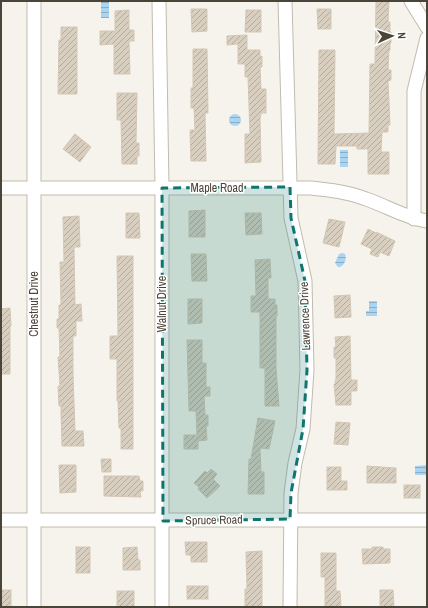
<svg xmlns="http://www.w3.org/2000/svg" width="428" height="608" font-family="'Archivo Narrow',sans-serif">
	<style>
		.water { fill: url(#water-rules) }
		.building { fill: url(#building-hatch); stroke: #d3c7b4 }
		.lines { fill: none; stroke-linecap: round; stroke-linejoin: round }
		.street-casing { stroke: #c2bbae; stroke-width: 15 }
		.street { stroke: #fff; stroke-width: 13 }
		.marked { fill: #0f766e; fill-opacity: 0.2; stroke: #0f766e; stroke-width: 3; stroke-dasharray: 8 5; stroke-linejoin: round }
		.labels { text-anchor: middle; stroke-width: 3; stroke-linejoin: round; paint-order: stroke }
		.street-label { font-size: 12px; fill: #4b4439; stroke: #fff }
	</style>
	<defs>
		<pattern id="water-rules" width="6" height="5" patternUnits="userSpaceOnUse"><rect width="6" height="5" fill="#a9d4f2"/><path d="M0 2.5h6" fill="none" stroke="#8caec5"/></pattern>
		<pattern id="building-hatch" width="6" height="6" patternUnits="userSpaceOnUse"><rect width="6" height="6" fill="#d8cfc1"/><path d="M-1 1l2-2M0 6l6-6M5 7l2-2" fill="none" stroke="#b1aa9e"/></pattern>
	</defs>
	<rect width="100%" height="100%" fill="#f6f3ec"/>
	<g class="water">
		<polygon points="109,1 109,18 101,18 101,2"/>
		<circle cx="235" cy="120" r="6"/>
		<rect x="340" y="150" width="8" height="17"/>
		<path d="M342,253L345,254C347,258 345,265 340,267H338L335,263L339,254Z"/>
		<polygon points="369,301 377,301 377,316 366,316 366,311 369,311"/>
		<polygon points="427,465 427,475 415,475 415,466"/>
	</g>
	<g class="building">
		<polygon points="376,1 389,1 388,22 390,22 390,32 391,32 391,43 390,43 390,50 389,50 388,70 391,70 391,80 388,81 390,125 388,125 388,132 382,132 381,152 389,152 389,174 368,174 368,149 357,149 357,146 336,146 335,164 318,164 319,50 335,50 334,134 369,133 370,64 375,64"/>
		<polygon points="191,9 207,9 207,31 192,32"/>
		<polygon points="317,9 331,9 331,29 318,29"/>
		<polygon points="129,10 129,30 134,30 134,41 129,41 130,74 114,74 114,44 100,45 100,31 115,31 115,11"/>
		<polygon points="246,10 261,10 261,32 245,32"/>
		<polygon points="61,27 77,27 77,94 58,94 59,40 61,40"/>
		<polygon points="247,35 247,50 260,50 260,57 262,56 262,67 260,67 261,89 266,89 266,113 261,113 260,119 261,162 245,163 245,134 250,134 248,77 245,77 245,64 238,64 238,44 227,45 227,36"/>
		<polygon points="193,49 207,49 208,113 205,113 206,161 191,161 190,130 195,130 194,108 191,108 191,88 193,88"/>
		<polygon points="117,93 137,93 136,143 139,143 139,156 137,156 137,164 122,164 121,120 117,120"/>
		<polygon points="75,134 91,147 80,162 63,149"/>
		<polygon points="205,210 205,237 189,237 189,211"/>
		<polygon points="126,213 139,213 140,238 126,238"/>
		<polygon points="245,213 261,213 262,234 246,235"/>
		<polygon points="79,216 80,247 74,247 75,305 81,304 82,321 76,321 76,336 73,336 73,374 75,431 83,431 84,446 62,446 61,413 61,406 59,406 58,386 60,386 58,357 60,357 59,328 57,328 57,319 59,319 59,305 61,305 60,262 64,262 63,217"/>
		<polygon points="329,219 345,222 339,247 323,243"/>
		<polygon points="368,229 376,233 376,232 395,241 389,256 380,252 378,257 370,254 372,249 361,244"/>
		<polygon points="191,254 206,254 207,281 192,281"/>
		<polygon points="117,256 133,256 133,449 121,449 121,428 119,428 118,401 117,401 117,359 110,359 110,336 118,336"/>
		<polygon points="270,259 271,278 268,278 268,299 275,299 275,305 277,305 277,316 276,316 276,368 279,406 265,406 265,368 260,368 260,312 251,312 251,296 256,296 255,260"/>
		<polygon points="350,295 351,317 335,318 334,296"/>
		<polygon points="188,299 202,299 202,323 188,324"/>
		<polygon points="10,308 11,326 10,326 10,374 1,374 1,309"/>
		<polygon points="350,336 351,380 357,380 357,391 351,391 351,405 336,405 334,384 335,384 336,378 336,358 334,358 334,347 336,347 335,337"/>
		<polygon points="187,340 202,340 202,363 206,363 206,387 210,387 210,396 204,396 205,415 208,415 208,426 206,426 207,440 198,441 198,449 184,449 184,435 197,435 196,411 189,411"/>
		<polygon points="258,418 275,421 269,449 260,448 261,472 264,472 264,494 248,494 249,459 251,459"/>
		<polygon points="336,422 350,423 348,445 334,444"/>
		<polygon points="101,459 111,459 111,472 102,472"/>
		<polygon points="59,465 76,465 76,492 60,493"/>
		<polygon points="367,466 396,468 396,483 367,483"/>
		<polygon points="327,467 341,467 341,481 347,481 347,490 327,490"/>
		<polygon points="211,469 217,474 213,479 220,486 207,498 198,489 199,487 194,483 205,471 207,473"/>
		<polygon points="104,476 139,476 140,481 143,481 143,491 140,491 141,497 104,496"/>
		<rect x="404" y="485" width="16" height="13"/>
		<polygon points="185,542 207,542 207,562 191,562 191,555 186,555"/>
		<rect x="76" y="547" width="14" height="26"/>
		<polygon points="137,547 138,560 140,560 140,570 123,570 123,548"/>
		<polygon points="372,547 383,547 383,549 390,549 390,563 363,564 362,549 372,549"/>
		<polygon points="262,551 262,607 245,607 245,589 247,589 246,552"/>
		<polygon points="321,553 336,553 336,591 340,591 341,607 325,607 325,577 321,577"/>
		<rect x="187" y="586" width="21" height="13"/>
		<rect x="1" y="590" width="10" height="17"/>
		<polygon points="380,590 393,590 394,607 380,607"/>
		<rect x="117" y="591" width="17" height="16"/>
	</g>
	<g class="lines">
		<defs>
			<g id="street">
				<polyline points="34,1 34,607"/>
				<polyline points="159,1 162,188 162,607"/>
				<polyline points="285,1 291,218 305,281 307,370 303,429 295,463 291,493 290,607"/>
				<polyline points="411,1 427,27"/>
				<path d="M1,188H311C330,190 348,192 366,199C387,206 405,218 427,221"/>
				<polyline points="414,219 414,91 427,38"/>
				<polyline points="1,520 427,520"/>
			</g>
		</defs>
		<use href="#street" class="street-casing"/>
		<use href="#street" class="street"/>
	</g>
	<path class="marked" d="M290,187L291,218L305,281L307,370L303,429L291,493L290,519L163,521L162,188Z"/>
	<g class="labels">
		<g class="street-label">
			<text x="217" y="192">Maple Road</text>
			<text transform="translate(34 304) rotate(-90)" y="4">Chestnut Drive</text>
			<text transform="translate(162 304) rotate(-90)" y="4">Walnut Drive</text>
			<text transform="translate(305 316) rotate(-92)" y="4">Lawrence Drive</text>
			<text transform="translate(214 520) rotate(-1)" y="4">Spruce Road</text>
		</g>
	</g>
	<rect width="428" height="608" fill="none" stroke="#4b4439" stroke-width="4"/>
	<g transform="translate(392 36) rotate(87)" stroke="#ffffff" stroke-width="3" paint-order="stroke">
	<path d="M0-3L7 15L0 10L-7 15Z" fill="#4b4439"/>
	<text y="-6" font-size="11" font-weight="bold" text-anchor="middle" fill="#4b4439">N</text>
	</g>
</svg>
